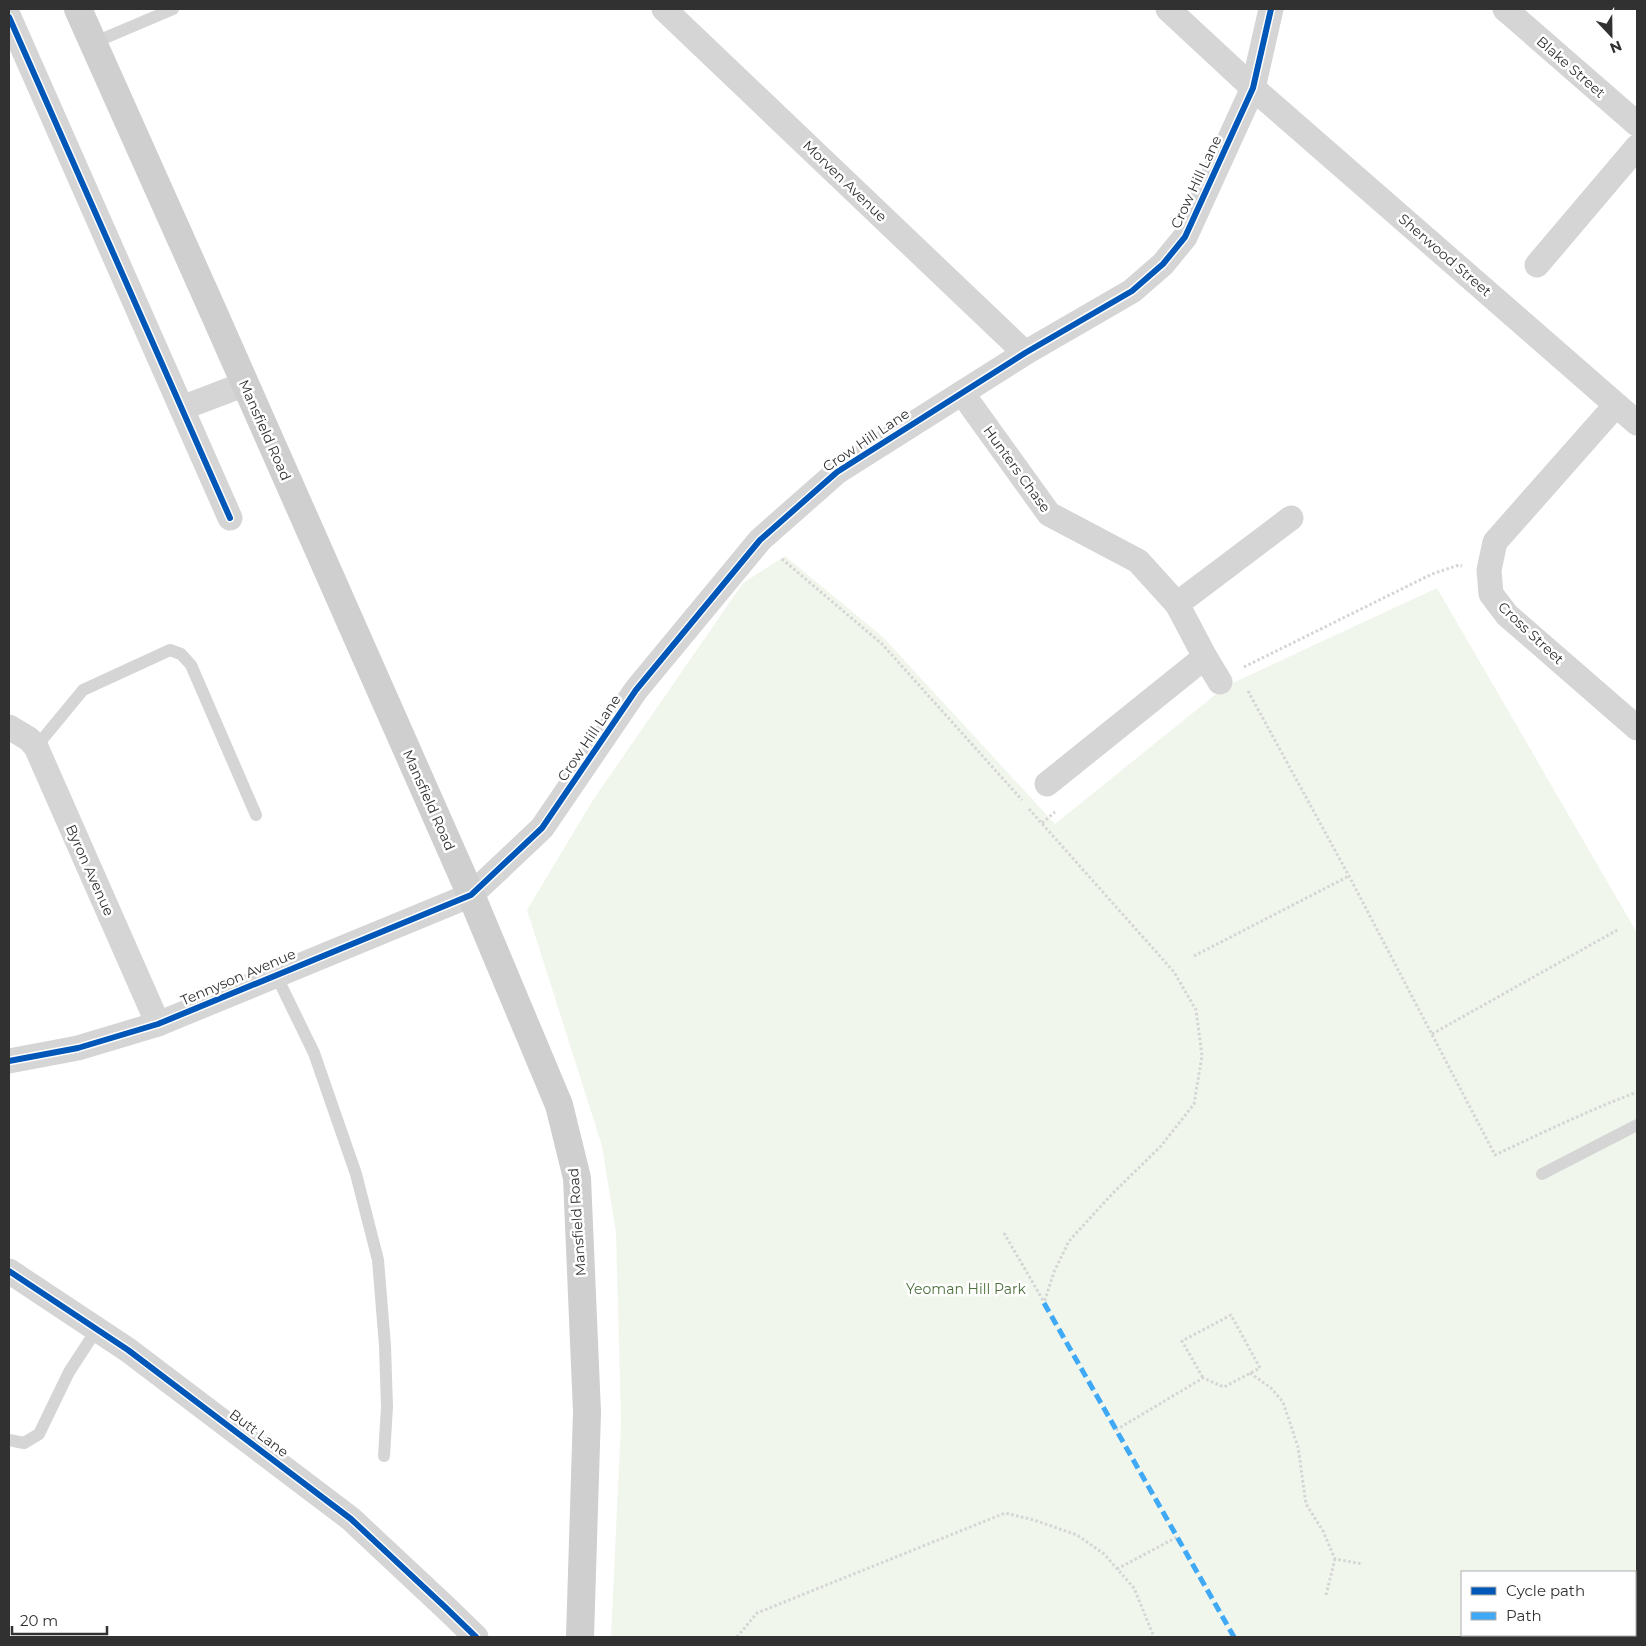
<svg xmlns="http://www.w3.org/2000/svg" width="1646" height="1646" font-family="Montserrat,sans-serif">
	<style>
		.green { fill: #f1f6ed; fill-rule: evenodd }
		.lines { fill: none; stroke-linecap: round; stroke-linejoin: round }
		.path { stroke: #d5d5d5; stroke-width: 3; stroke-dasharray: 2.5 2.5; stroke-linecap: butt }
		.lane { stroke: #d5d5d5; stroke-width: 12 }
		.street { stroke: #d5d5d5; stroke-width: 25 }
		.secondary { stroke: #cfcfcf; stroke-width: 28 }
		.quiet { stroke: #3fa9f5; stroke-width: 5; stroke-dasharray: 10 5; stroke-linecap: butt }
		.cycleway-casing { stroke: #fff; stroke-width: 9 }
		.cycleway { stroke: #0057b8; stroke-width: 6 }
		.labels { text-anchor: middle; stroke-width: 5; stroke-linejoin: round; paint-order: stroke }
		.street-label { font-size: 14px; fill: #313131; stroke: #fff }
		.park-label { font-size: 14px; fill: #4d703b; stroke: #fff }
	</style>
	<rect width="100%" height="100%" fill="#fff"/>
	<path class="green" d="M785,556L883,637L1055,824L1226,686L1437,588L1637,933V1637H611L621,1422L616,1233L602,1146L527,910L593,800L743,583ZM1462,1572H1635V1635H1462Z"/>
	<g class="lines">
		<g class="path">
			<polyline points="782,559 882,644 1022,800"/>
			<polyline points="1244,667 1432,574 1459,565 1462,566"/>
			<path d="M1248,691L1349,876L1495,1155C1542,1133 1589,1110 1637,1092"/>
			<polyline points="1029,809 1174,972 1196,1010 1202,1056 1194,1104 1161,1146 1113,1193 1069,1241 1054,1272 1044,1303"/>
			<polyline points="1042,823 1055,812"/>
			<polyline points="1194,956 1349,876"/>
			<polyline points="1432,1034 1619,929"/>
			<polyline points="1004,1233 1044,1302"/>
			<polyline points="1250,1373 1271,1388 1283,1402 1298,1447 1306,1504 1323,1531 1335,1559 1363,1564"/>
			<polyline points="1116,1430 1203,1378 1224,1387 1260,1368 1231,1315 1182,1341 1203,1378"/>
			<polyline points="1117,1569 1177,1537"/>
			<polyline points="1326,1595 1335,1559"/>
			<polyline points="737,1637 757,1613 1005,1513 1034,1520 1077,1535 1104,1554 1134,1588 1154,1637"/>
		</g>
		<g class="lane">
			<polyline points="93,43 173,9"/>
			<polyline points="36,747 83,690 170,650 181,654 191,665 256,815"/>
			<polyline points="276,975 314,1053 356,1174 378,1260 385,1346 387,1407 384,1456"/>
			<polyline points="1542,1174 1637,1125"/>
			<polyline points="9,1440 24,1443 39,1434 69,1372 97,1329"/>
		</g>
		<g class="street">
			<polyline points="664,9 1025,353"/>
			<polyline points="1168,9 1253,88 1637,423"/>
			<polyline points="1505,9 1637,124"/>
			<polyline points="9,17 230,518"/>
			<polyline points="1537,265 1637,147"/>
			<polyline points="962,393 1049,514 1138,561 1177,604 1205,657 1220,682"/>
			<polyline points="1616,405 1495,542 1489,570 1491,594 1507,615 1637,728"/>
			<polyline points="182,408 245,384"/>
			<polyline points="1177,604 1291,518"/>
			<polyline points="9,727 29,739 36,747 158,1024"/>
			<polyline points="1047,784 1205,657"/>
			<polyline points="9,1061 78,1048 158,1024 471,895 542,828 636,690 760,540 837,472 1025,353 1132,291 1163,264 1185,237 1253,88 1271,9"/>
			<polyline points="9,1271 128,1350 351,1519 445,1607 476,1637"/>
		</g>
		<polyline class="secondary" points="78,9 213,311 471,895 559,1105 577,1178 587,1412 580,1637"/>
		<polyline class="quiet" points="1044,1303 1234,1637"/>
		<defs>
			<g id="cycleway">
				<polyline points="9,17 230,518"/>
				<polyline points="9,1061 78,1048 158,1024 471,895 542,828 636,690 760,540 837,472 1025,353 1132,291 1163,264 1185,237 1253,88 1271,9"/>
				<polyline points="9,1271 128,1350 351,1519 445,1607 476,1637"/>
			</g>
		</defs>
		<use href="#cycleway" class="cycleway-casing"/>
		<use href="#cycleway" class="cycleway"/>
	</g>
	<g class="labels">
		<g class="street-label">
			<text transform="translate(1571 67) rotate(41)" y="5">Blake Street</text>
			<text transform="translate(845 181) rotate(44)" y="5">Morven Avenue</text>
			<text transform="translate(1196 182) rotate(-65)" y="5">Crow Hill Lane</text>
			<text transform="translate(1445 255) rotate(41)" y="5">Sherwood Street</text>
			<text transform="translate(265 430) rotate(66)" y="5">Mansfield Road</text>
			<text transform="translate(866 440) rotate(-34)" y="5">Crow Hill Lane</text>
			<text transform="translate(1017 469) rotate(54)" y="5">Hunters Chase</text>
			<text transform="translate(1531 633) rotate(43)" y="5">Cross Street</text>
			<text transform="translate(589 738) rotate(-56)" y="5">Crow Hill Lane</text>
			<text transform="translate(429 800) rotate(66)" y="5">Mansfield Road</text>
			<text transform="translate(90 870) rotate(66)" y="5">Byron Avenue</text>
			<text transform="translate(238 977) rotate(-23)" y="5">Tennyson Avenue</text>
			<text transform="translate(577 1222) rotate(-94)" y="5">Mansfield Road</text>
			<text transform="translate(259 1433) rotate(37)" y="5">Butt Lane</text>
		</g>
		<g class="park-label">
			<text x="966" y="1294">Yeoman Hill Park</text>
		</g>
	</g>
	<rect width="1646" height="1646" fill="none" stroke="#313131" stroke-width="20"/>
	<rect x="1461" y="1571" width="175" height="65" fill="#ffffff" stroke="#adadad"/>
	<rect x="1471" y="1587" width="25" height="8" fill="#0057b8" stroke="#adadad"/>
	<text x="1506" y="1596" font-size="15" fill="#313131">Cycle path</text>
	<rect x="1471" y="1612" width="25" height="8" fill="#3fa9f5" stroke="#adadad"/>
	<text x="1506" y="1621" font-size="15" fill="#313131">Path</text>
	<g transform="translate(1611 35) rotate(158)" stroke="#ffffff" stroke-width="4" paint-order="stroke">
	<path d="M0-4L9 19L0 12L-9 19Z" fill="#313131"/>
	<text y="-8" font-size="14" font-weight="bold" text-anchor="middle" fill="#313131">N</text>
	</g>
	<path d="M12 1626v8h95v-8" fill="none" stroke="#313131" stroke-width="2.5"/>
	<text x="20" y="1626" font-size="15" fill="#313131" stroke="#ffffff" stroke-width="4" paint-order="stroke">20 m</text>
</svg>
